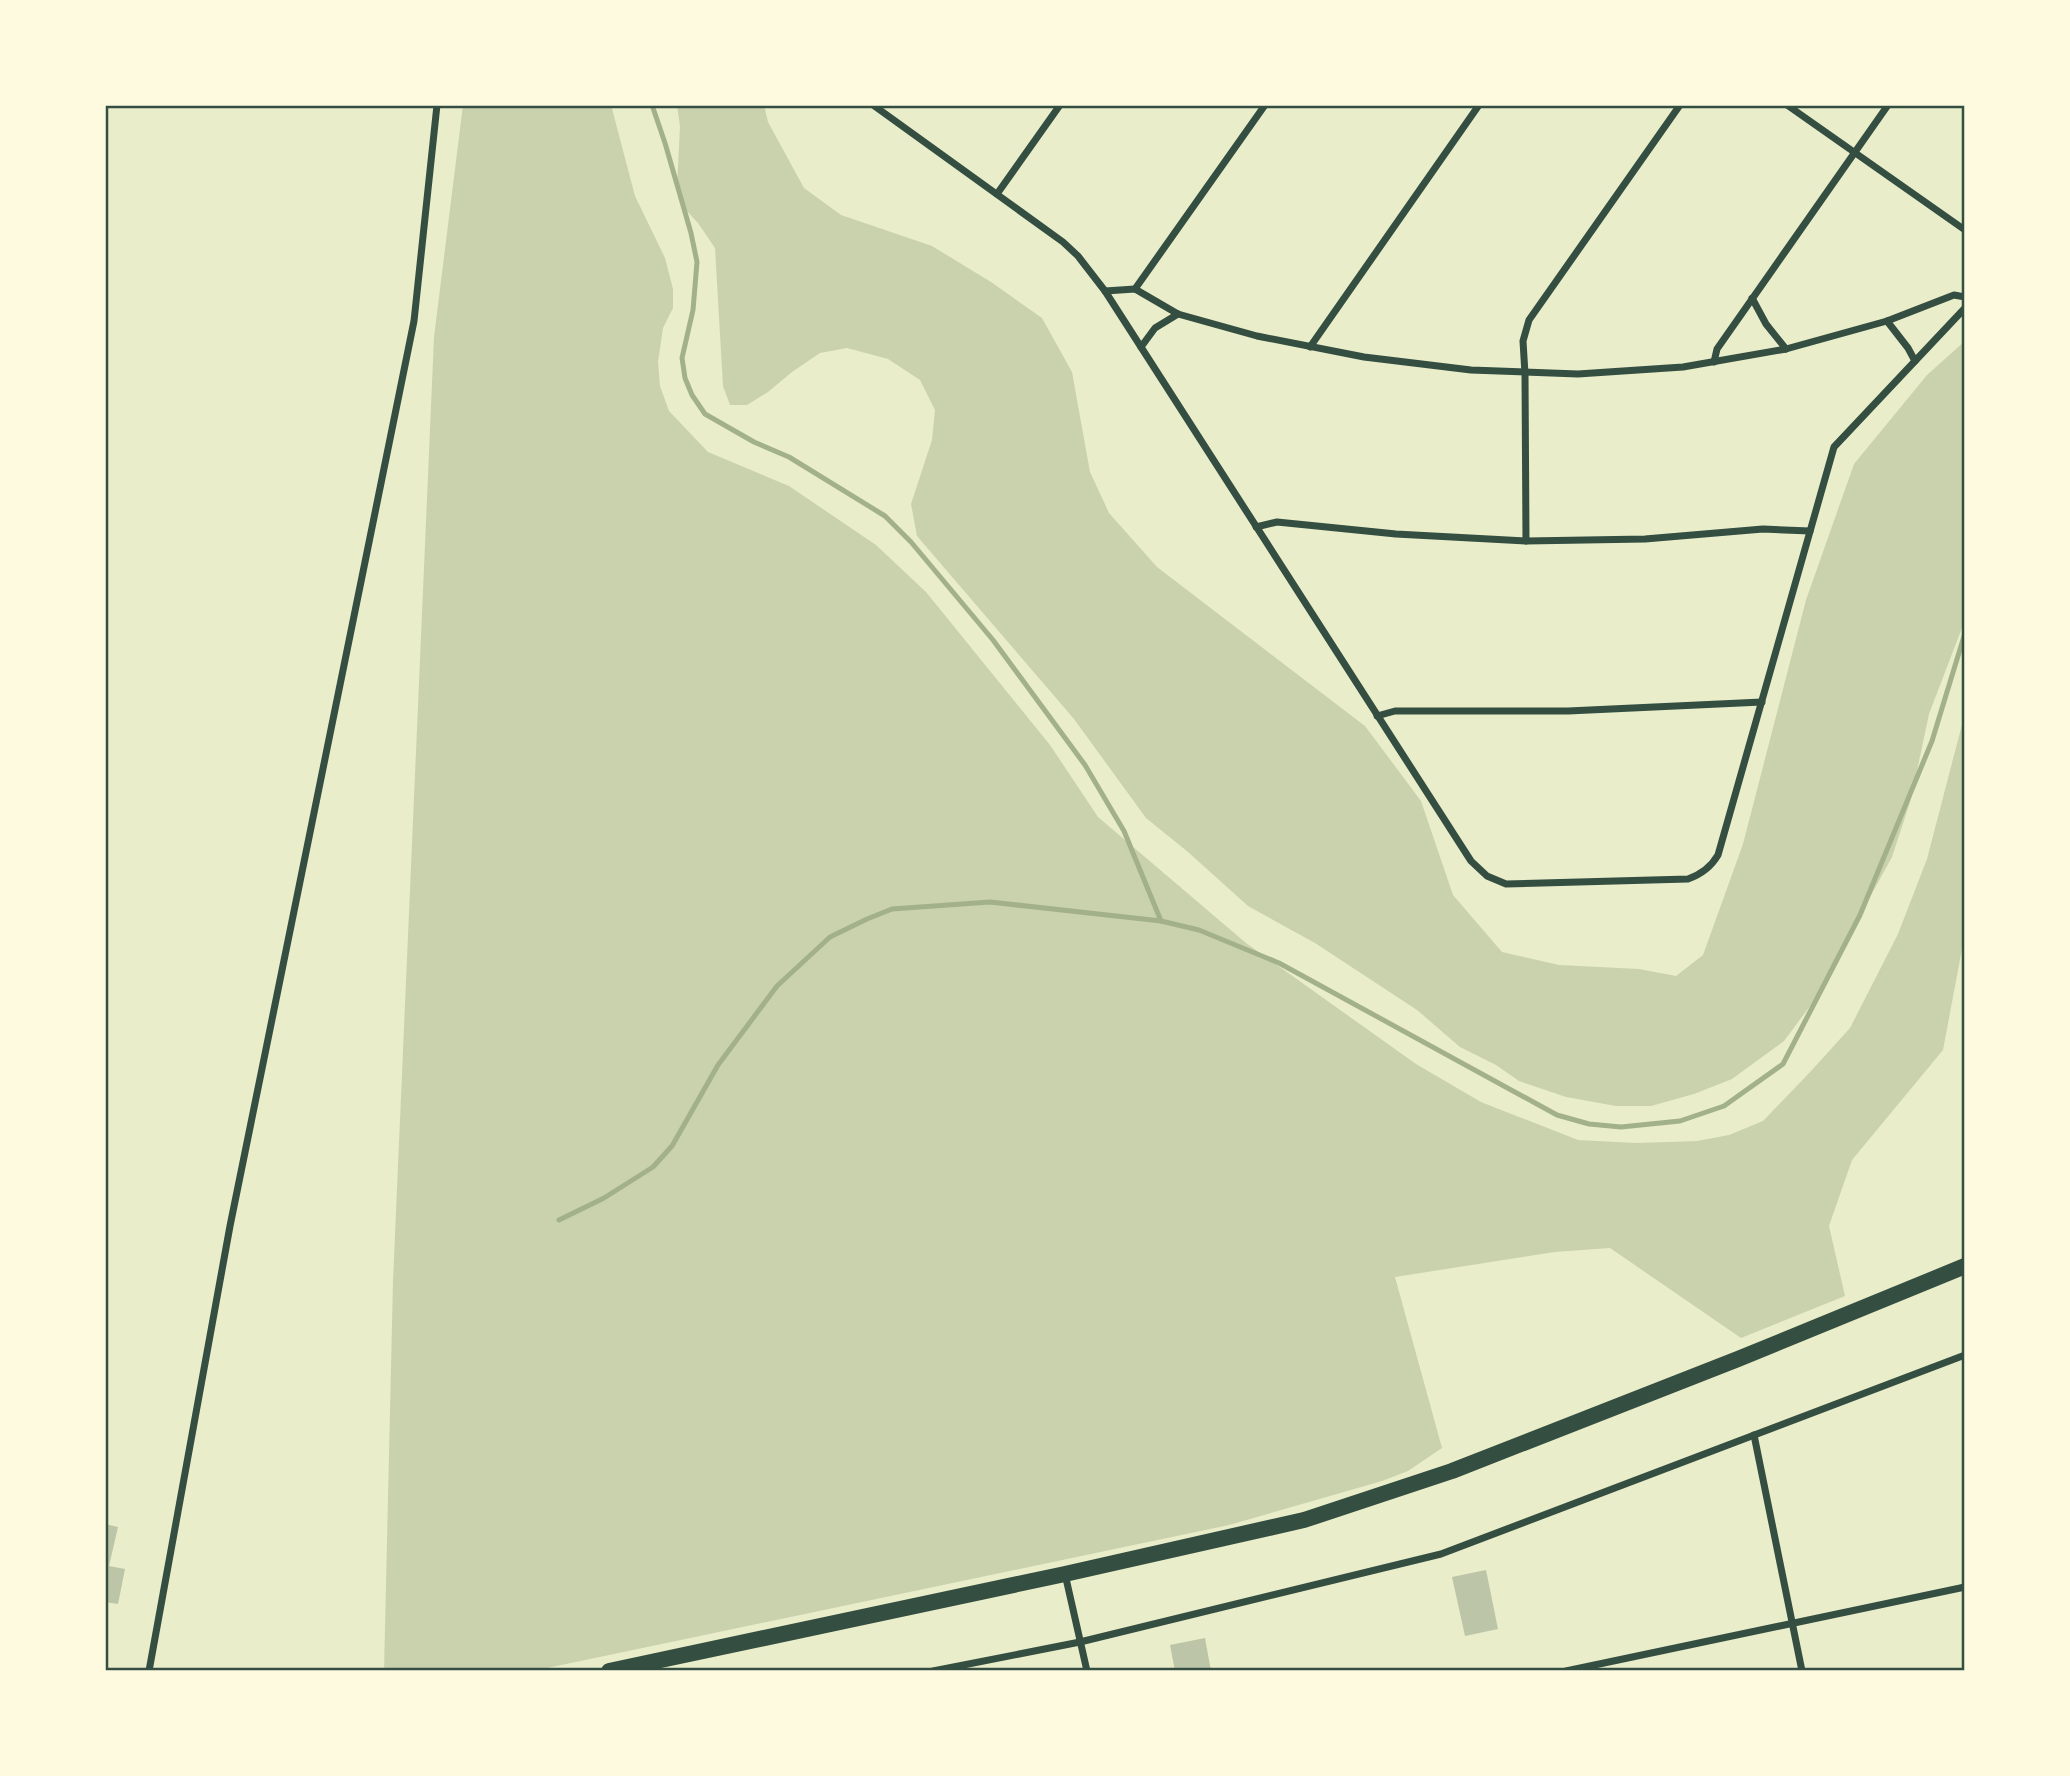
<svg xmlns="http://www.w3.org/2000/svg" width="2070" height="1776" font-family="'Golos Text',sans-serif">
	<style>
		.green { fill: #cad2ad }
		.lines { fill: none; stroke-linecap: round; stroke-linejoin: round }
		.stream { stroke: #a3b18a; stroke-width: 5 }
		.building { fill: #bcc5a7 }
		.minor { stroke: #344e41; stroke-width: 7 }
		.primary { stroke: #344e41; stroke-width: 16 }
		.neatline { fill: none; stroke: #344e41; stroke-width: 2.5 }
	</style>
	<rect width="100%" height="100%" fill="#e9edc9"/>
	<g class="green">
		<polygon points="463,105 611,105 635,196 665,258 673,289 673,308 663,328 658,362 660,386 669,411 708,452 789,486 876,545 926,592 1050,745 1098,817 1246,943 1416,1064 1481,1102 1578,1140 1637,1143 1697,1141 1729,1135 1763,1121 1812,1070 1850,1028 1898,934 1927,859 1965,713 1965,933 1943,1050 1852,1160 1829,1226 1845,1296 1741,1338 1610,1248 1555,1252 1395,1277 1442,1448 1408,1471 1382,1481 1229,1525 533,1671 384,1671 393,1281 434,337"/>
		<polygon points="677,105 764,105 768,122 804,188 841,215 932,246 991,282 1042,318 1072,372 1090,472 1109,513 1157,567 1365,726 1421,801 1453,895 1502,952 1559,965 1639,969 1676,976 1703,955 1743,844 1806,600 1854,464 1927,375 1965,341 1965,620 1929,714 1911,799 1892,857 1810,1006 1784,1041 1732,1079 1694,1094 1651,1106 1616,1106 1566,1097 1519,1081 1496,1065 1460,1047 1417,1010 1315,943 1248,906 1188,852 1146,818 1074,719 917,536 911,504 932,440 935,410 920,380 888,359 847,348 820,353 792,372 768,392 747,405 730,405 723,386 715,248 698,223 684,208 677,187 680,127"/>
	</g>
	<g class="lines">
		<g class="stream">
			<polyline points="652,105 665,143 691,233 697,262 693,310 682,358 685,378 692,395 705,414 754,442 789,457 885,516 911,542 993,640 1085,765 1124,831 1161,921"/>
			<polyline points="559,1220 604,1198 653,1167 672,1146 718,1065 777,986 830,937 867,919 892,909 990,902 1161,921 1199,930 1279,963 1557,1115 1589,1124 1621,1127 1680,1121 1724,1106 1783,1064 1860,915 1932,741 1965,633"/>
		</g>
	</g>
	<g class="building">
		<polygon points="105,1524 118,1527 109,1566 125,1569 118,1604 105,1602"/>
		<polygon points="1486,1570 1498,1629 1465,1636 1452,1577"/>
		<polygon points="1205,1638 1211,1671 1175,1671 1170,1645"/>
	</g>
	<g class="lines">
		<g class="minor">
			<path d="M873,105L1063,242L1078,256L1105,291L1471,861L1487,876L1506,884L1688,879C1702,874 1711,867 1718,855L1834,447L1965,308"/>
			<polyline points="1787,105 1965,230"/>
			<polyline points="997,194 1060,105"/>
			<polyline points="1135,289 1265,105"/>
			<polyline points="1105,291 1135,289 1178,314 1257,336 1364,357 1471,370 1578,374 1683,367 1786,349 1887,321 1954,295 1965,297"/>
			<polyline points="1752,298 1766,324 1786,349"/>
			<polyline points="1887,321 1908,348 1915,361"/>
			<polyline points="1141,347 1155,328 1178,314"/>
			<polyline points="1310,347 1479,105"/>
			<polyline points="1714,362 1717,349 1888,105"/>
			<polyline points="1256,527 1277,522 1396,534 1526,541 1645,539 1763,529 1810,531"/>
			<polyline points="1526,541 1525,374 1523,341 1529,320 1680,105"/>
			<polyline points="1377,716 1395,711 1568,711 1762,702"/>
			<polyline points="1754,1435 1802,1671"/>
			<polyline points="1065,1574 1087,1671"/>
			<polyline points="149,1671 230,1226 414,321 437,105"/>
			<polyline points="933,1671 1080,1642 1441,1554 1965,1355"/>
			<polyline points="1566,1671 1965,1587"/>
		</g>
		<polyline class="primary" points="609,1671 1065,1574 1304,1520 1452,1471 1738,1359 1965,1266"/>
	</g>
	<rect width="2070" height="1776" fill="none" stroke="#fefae0" stroke-width="214"/>
	<rect x="107" y="107" width="1856" height="1562" class="neatline"/>
</svg>
